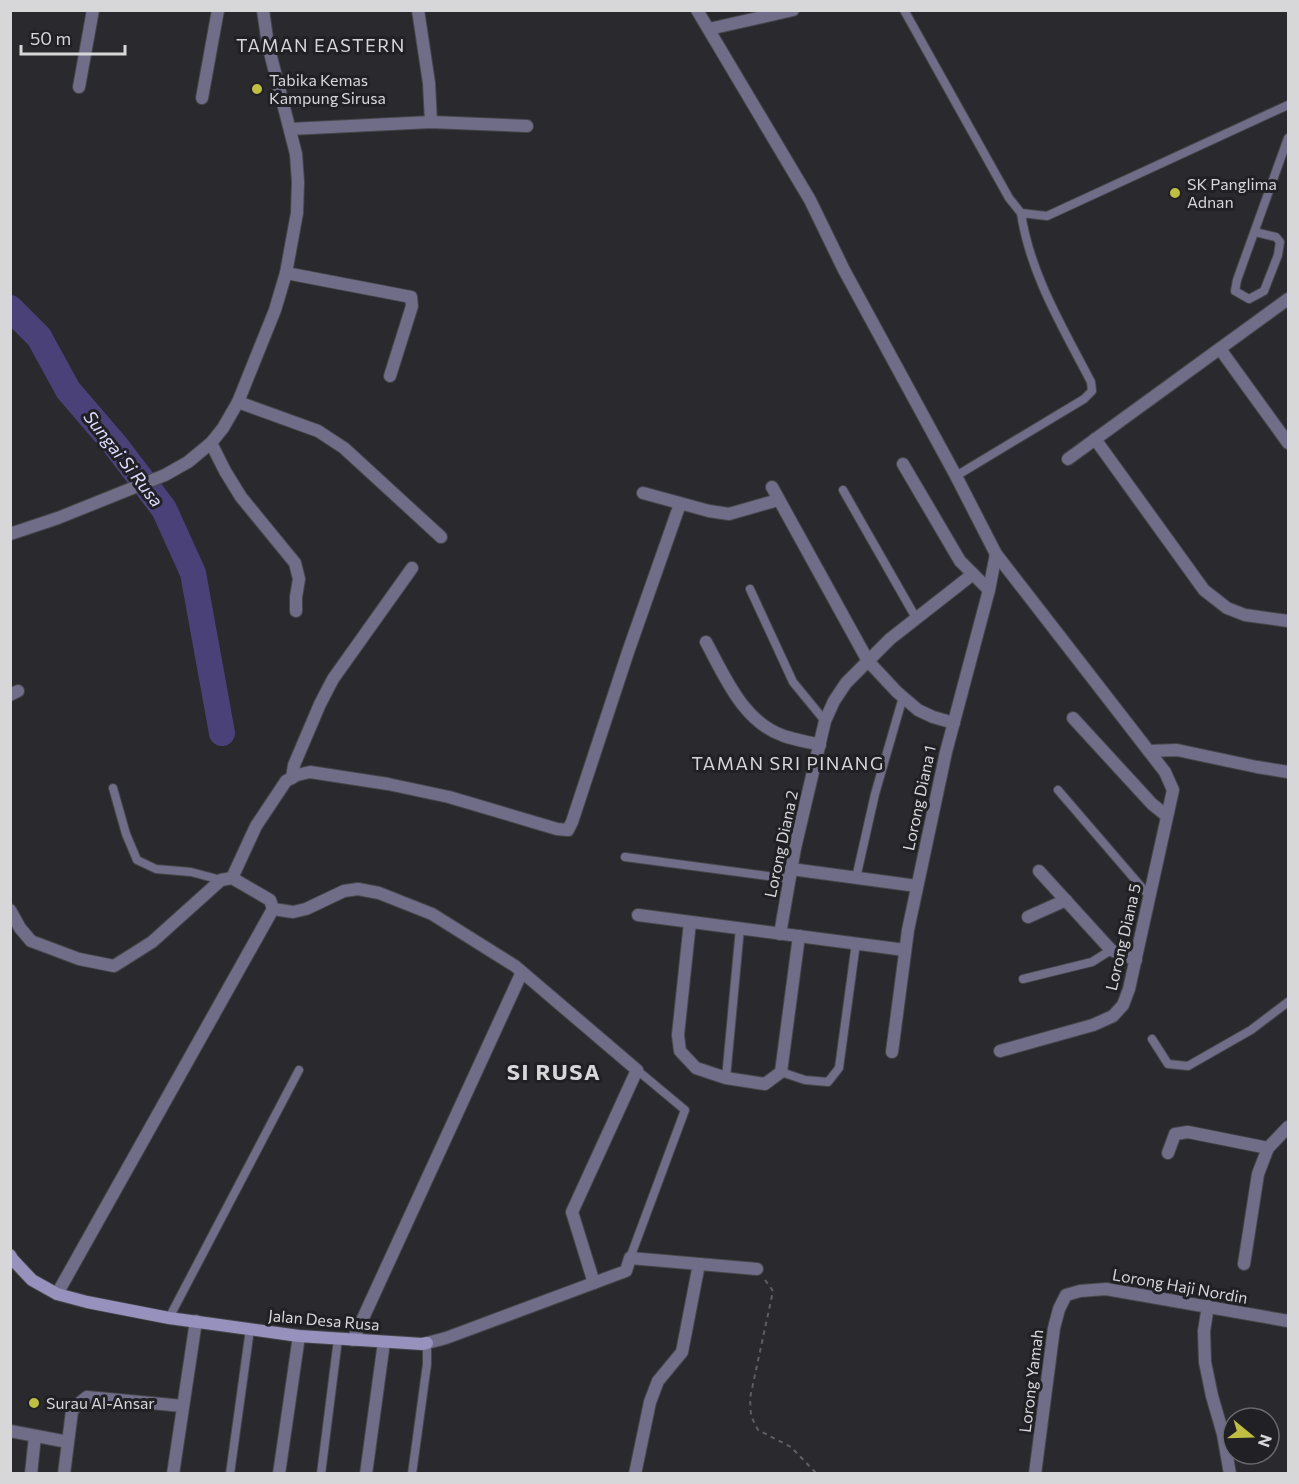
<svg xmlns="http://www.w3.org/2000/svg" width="1299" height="1484" font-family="Commissioner,sans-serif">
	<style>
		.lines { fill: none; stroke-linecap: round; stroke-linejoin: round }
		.river { stroke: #4b4179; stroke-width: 26 }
		.lane-casing { stroke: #46464a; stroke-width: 10 }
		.street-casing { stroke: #46464a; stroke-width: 14 }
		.secondary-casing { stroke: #46464a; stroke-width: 14 }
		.path { stroke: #5f5f63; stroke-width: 2; stroke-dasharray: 4.5 4.5; stroke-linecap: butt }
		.lane { stroke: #6f6d88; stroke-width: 8 }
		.street { stroke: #6f6d88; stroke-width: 12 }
		.secondary { stroke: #9692bd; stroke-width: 12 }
		.poi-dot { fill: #bfbe42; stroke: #202025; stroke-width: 2 }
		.labels { text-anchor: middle; stroke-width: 6; stroke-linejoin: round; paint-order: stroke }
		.poi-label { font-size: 16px; fill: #d7d7da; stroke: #202025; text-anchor: start }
		.street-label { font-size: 16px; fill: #d7d7da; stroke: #202025 }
		.neighbourhood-label { font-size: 18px; letter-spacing: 1.5px; fill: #d7d7da; stroke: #202025 }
		.water-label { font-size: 18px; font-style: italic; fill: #dedbff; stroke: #202025 }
		.district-label { font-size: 22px; font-weight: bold; letter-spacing: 1.5px; fill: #d7d7da; stroke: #202025 }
	</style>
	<rect width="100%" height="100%" fill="#2a2a2e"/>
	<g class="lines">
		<polyline class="river" points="10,308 39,337 68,390 116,446 164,509 193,573 222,733"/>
		<defs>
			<g id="lane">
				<polyline points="904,10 1009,198 1021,213 1047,216 1288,105"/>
				<polyline points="1255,232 1276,237 1280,242 1278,255 1264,291 1249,299 1235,291 1237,280 1288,138"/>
				<path d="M956,476L1084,399L1092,391L1091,382C1063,328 1030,274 1021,213"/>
				<polyline points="843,490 916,618"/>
				<polyline points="750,589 793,682 825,721"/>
				<polyline points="113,788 126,834 137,860 156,869 191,872 221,880"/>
				<polyline points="1058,790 1150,897"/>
				<polyline points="625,857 790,879"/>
				<polyline points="856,878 875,794 903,697"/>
				<polyline points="1023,979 1092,962 1111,950"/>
				<polyline points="1152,1039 1168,1064 1188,1066 1251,1030 1288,1002"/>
				<polyline points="781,1072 805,1080 828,1082 839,1068 856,943"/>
				<polyline points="726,1078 740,928"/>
				<polyline points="630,1258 685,1110 637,1070"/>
				<polyline points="169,1318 299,1070"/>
				<polyline points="230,1474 250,1329"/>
				<polyline points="321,1474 338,1339"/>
				<polyline points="412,1474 427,1364 427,1343"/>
			</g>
			<g id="street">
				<polyline points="418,10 429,83 431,122"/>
				<polyline points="697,10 810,200 844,270 956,476 996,554 1165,772 1173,790 1129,989 1123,1005 1113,1016 1093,1025 1000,1051"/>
				<polyline points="709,29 793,10"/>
				<polyline points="79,87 93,10"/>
				<polyline points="202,98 218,10"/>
				<polyline points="290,129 431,122 527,126"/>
				<polyline points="286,273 411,297 412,306 390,376"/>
				<polyline points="1220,349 1288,443"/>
				<polyline points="238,402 318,431 344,448 441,537"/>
				<polyline points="1095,439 1204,590 1227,608 1245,615 1288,621"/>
				<polyline points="211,443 225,471 241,497 295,563 299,579 296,597 296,611"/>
				<polyline points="1068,459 1288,299"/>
				<polyline points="903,464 960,561 989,590"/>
				<polyline points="772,487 868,661 897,692 918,710 933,717 954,723"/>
				<polyline points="643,493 709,511 729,514 778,500"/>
				<polyline points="10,534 58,518 165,475 188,462 211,443 223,428 238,402 275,310 286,273 297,213 298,182 296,154 268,45 263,10"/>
				<path d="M706,642C725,677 743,722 784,736C796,740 808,742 820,745"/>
				<polyline points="10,695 18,691"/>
				<polyline points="1073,718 1152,804 1167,816"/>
				<polyline points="1149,751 1177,750 1257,767 1288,772"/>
				<polyline points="292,778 294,765 320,704 333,679 412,568"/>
				<polyline points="791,869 917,886"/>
				<polyline points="1039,871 1111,950 1136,960"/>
				<polyline points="232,878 256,826 286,781 297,775 310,772 388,784 449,797 557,829 568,830 572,822 628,652 680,504"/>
				<polyline points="273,909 293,912 306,909 344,891 358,889 379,893 432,914 515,966 637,1070 572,1212 594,1283"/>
				<polyline points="10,910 20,928 31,941 79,959 114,966 152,942 221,880 232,878 270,900 273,909 57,1294"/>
				<polyline points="638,915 905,950"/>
				<polyline points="1028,917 1066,900"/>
				<polyline points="690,922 678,1035 680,1051 696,1068 726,1078 765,1084 781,1072 799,936"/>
				<polyline points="780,934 795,848 825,721 834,701 846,683 890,639 973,574"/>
				<polyline points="892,1052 908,930 946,752 989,590 996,554"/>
				<polyline points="1168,1153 1175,1134 1188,1132 1268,1148"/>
				<polyline points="1244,1264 1258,1174 1268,1148 1288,1127"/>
				<polyline points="1208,1306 1204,1331 1205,1362 1212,1396 1223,1434 1230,1474"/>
				<polyline points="353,1340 522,972"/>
				<polyline points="427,1343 446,1338 626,1271 630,1258 757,1269"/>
				<polyline points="10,1431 68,1442"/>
				<polyline points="31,1474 35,1436"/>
				<polyline points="64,1474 72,1411 76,1406 87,1397 183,1406"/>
				<polyline points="173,1474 196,1321"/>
				<polyline points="279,1474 299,1336"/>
				<polyline points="366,1474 384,1342"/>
				<polyline points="635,1474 650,1402 658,1381 682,1352 699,1264"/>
				<polyline points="1035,1474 1054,1328 1059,1309 1066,1295 1080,1291 1106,1289 1288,1321"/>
			</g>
			<polyline id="secondary" points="10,1255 13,1260 32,1280 57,1294 87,1302 169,1318 299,1336 422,1344 427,1343"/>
		</defs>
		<use href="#lane" class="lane-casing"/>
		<use href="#street" class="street-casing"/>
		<use href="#secondary" class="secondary-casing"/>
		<polyline class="path" points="765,1280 773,1291 750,1398 751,1416 758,1430 791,1447 817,1474"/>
		<use href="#lane" class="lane"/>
		<use href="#street" class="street"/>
		<use href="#secondary" class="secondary"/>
	</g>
	<g class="poi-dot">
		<circle cx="257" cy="89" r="6"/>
		<circle cx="1175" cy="193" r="6"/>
		<circle cx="34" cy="1403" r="6"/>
	</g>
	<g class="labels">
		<g class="poi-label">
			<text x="269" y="86">Tabika Kemas<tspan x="269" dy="18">Kampung Sirusa</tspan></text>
			<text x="1187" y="190">SK Panglima<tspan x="1187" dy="18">Adnan</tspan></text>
			<text x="46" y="1409">Surau Al-Ansar</text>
		</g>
		<g class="street-label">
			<text transform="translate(919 798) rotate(-78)" y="6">Lorong Diana 1</text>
			<text transform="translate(781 844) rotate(-78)" y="6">Lorong Diana 2</text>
			<text transform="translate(1123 937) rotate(-77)" y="6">Lorong Diana 5</text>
			<text transform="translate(1180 1286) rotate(10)" y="6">Lorong Haji Nordin</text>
			<text transform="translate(324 1320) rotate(5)" y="6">Jalan Desa Rusa</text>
			<text transform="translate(1031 1381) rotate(-83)" y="6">Lorong Yamah</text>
		</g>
		<g class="neighbourhood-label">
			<text x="321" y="52">TAMAN EASTERN</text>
			<text x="788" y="770">TAMAN SRI PINANG</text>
		</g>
		<g class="water-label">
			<text transform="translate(123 459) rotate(52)" y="6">Sungai Si Rusa</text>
		</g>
		<g class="district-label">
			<text x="554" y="1080">SI RUSA</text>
		</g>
	</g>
	<rect width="1299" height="1484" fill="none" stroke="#d7d7da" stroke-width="24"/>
	<g transform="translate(1251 1436) rotate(109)"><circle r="28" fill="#202025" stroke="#69696d" stroke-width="1.5"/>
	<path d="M0-4.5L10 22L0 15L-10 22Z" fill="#bfbe42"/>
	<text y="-9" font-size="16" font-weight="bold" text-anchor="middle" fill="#d7d7da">N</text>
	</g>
	<path d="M21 45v9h104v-9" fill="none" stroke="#d7d7da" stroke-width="3"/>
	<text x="30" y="45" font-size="18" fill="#d7d7da" stroke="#202025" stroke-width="4.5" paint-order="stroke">50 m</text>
</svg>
